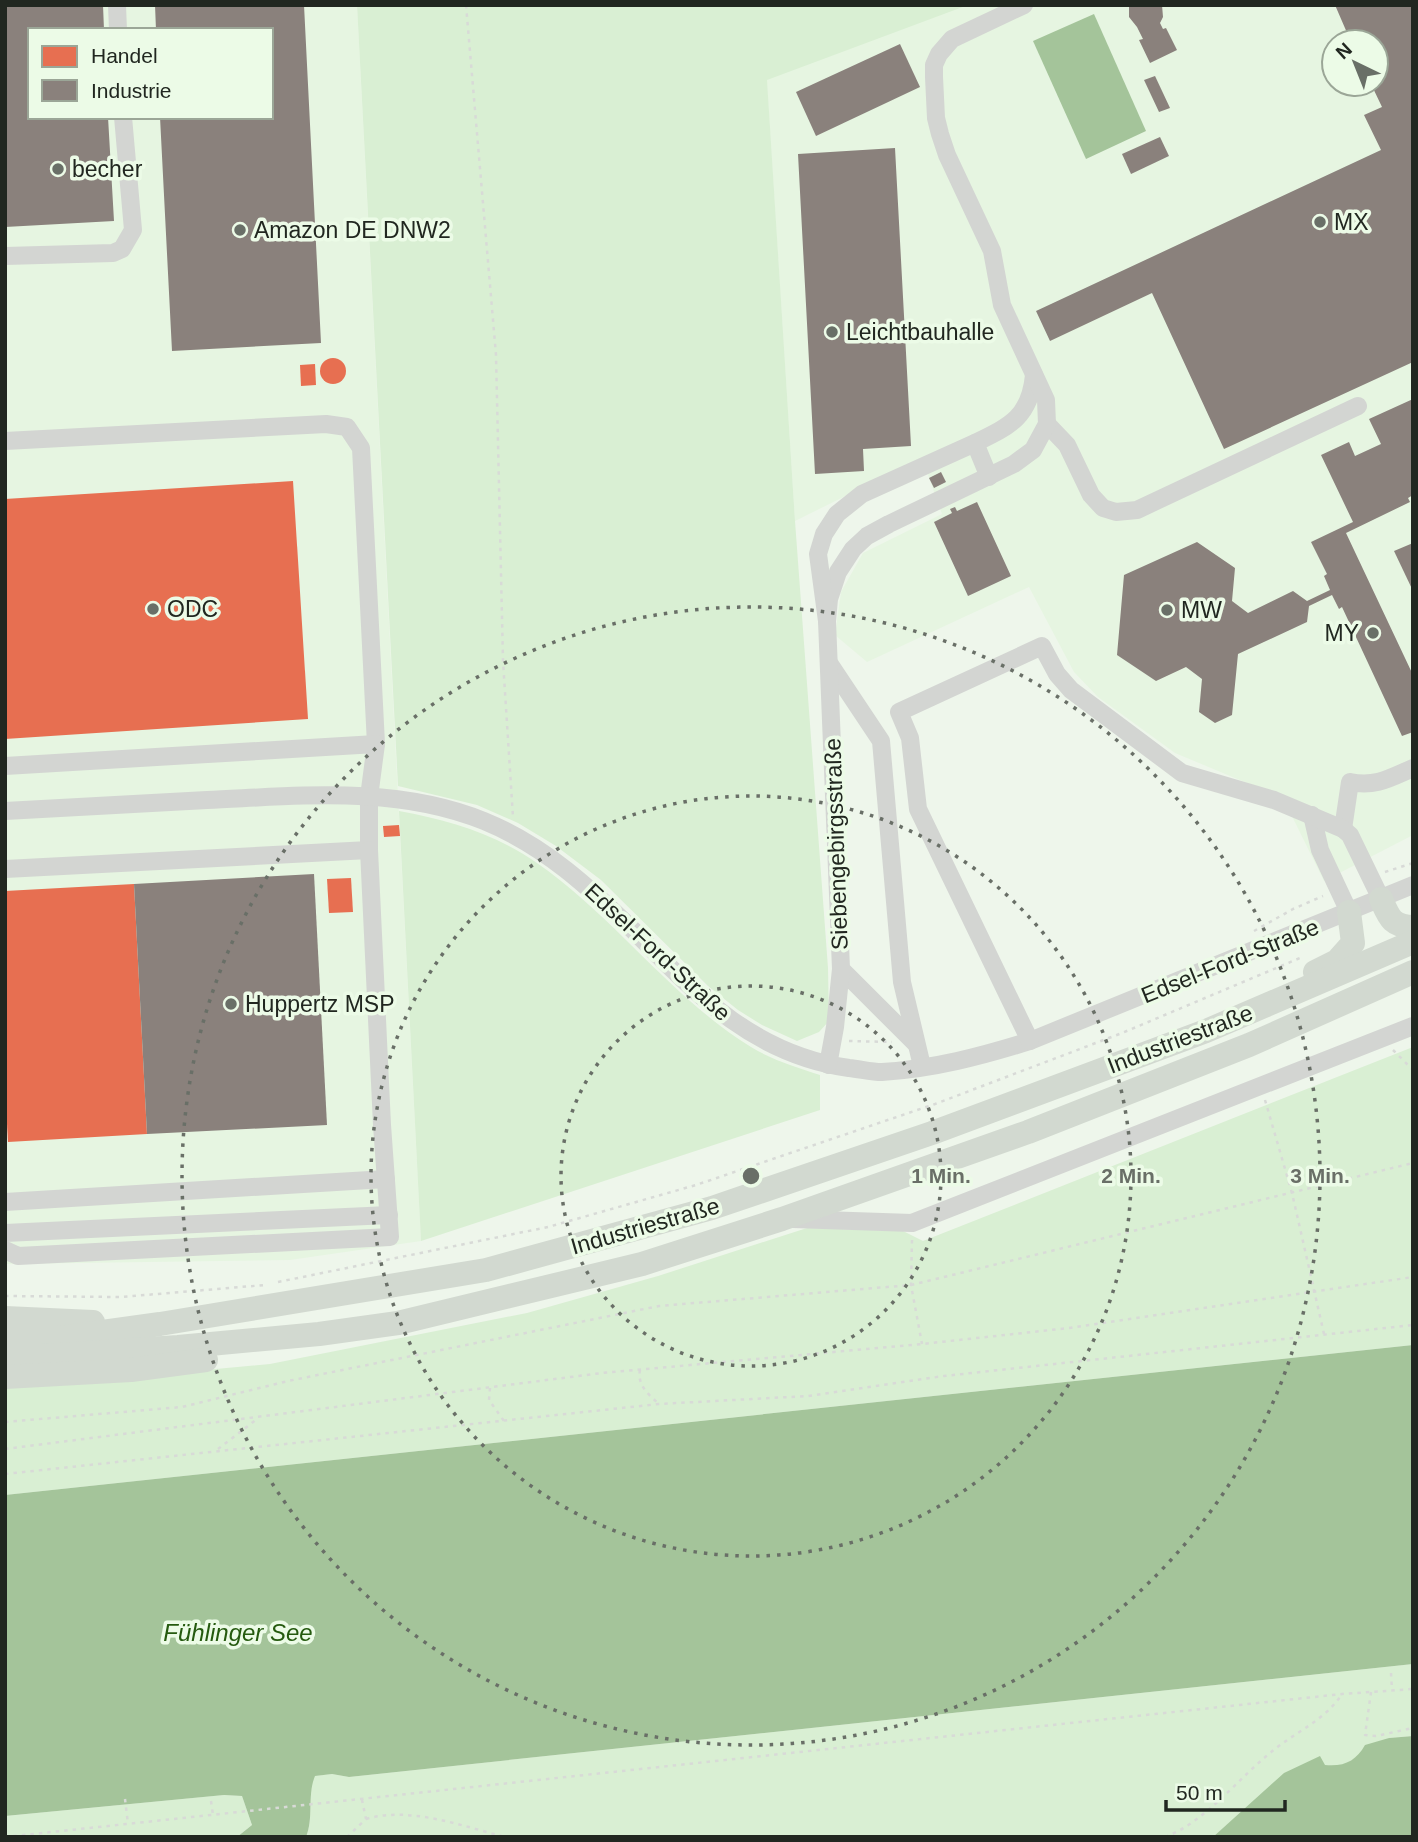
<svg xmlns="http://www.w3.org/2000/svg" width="1418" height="1842" font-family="Arial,sans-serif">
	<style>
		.built { fill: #e6f5e1; fill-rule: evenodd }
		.green { fill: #d9efd3 }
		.water { fill: #a4c49a }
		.shops { fill: #e76f51 }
		.industry { fill: #8a817c }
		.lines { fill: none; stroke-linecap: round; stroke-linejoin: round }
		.path { stroke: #d8dad7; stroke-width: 2.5; stroke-dasharray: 3.5 5; stroke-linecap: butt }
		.minor { stroke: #d3d5d2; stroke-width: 18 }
		.highway { stroke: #d2d9d0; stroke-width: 24 }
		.ring { fill: none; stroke: #696f67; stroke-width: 3.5; stroke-dasharray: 3.5 7 }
		.poi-dot { fill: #696f67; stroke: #ecfbe7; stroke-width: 2.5 }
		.labels { text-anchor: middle; stroke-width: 7; stroke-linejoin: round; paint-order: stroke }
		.poi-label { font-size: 23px; fill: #212720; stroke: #ecfbe7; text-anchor: start }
		.street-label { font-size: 23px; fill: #212720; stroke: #ecfbe7 }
		.water-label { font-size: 24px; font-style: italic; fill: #255a0f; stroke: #ecfbe7 }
		.centre { fill: #696f67; stroke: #ecfbe7; stroke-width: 3.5 }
		.ring-label { font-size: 21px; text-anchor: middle; font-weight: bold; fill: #696f67; stroke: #ecfbe7; stroke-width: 7; stroke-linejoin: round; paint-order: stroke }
	</style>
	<rect width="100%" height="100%" fill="#eef6eb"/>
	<g class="built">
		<path d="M5,5H357L421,1241L290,1260L5,1264ZM30,30H271V117H30Z"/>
		<path d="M762,5H1413V835L1324,881L1283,798L1175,753L1098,697L1074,672L1029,587L867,662L835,635L841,592L863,553L942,514L922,458L795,521ZM1334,42H1376V84H1334Z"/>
	</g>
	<g class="green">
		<polygon points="357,5 968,5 767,80 795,521 828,968 829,1021 819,1032 797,1041 762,1025 738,1010 708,986 601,880 556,846 518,823 477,805 398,786"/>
		<path d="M399,811C448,820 496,834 537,863C615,917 670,997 751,1047C772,1060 797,1067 820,1075V1110L421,1241Z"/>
		<polygon points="1413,1047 1413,1345 5,1495 5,1383 66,1383 270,1364 527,1313 658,1276 807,1228 903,1231 923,1241"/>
		<path d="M1413,1664V1736L1389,1738L1340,1767L1325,1765L1230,1822L1213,1837H306C314,1819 307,1797 314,1776L332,1774L349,1777Z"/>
		<polygon points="224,1795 242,1796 252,1825 237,1837 5,1837 5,1816"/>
	</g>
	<g class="water">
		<polygon points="1094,14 1146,131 1086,159 1033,41"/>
		<path d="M1413,1345V1664L349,1777L332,1774L315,1776C307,1795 314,1818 306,1837H237L252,1825L242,1796L224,1795L5,1816V1495Z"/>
		<path d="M1413,1736V1837H1213L1284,1773L1320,1756L1325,1765C1344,1767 1356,1761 1365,1745L1389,1738Z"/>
	</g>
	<g class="shops">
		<circle cx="333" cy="371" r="13"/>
		<polygon points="315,364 316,385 301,386 300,365"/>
		<polygon points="293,481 308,719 5,739 5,499"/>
		<polygon points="399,825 400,836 384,837 383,826"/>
		<polygon points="351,878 353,912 329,913 327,879"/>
		<polygon points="134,884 147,1134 8,1142 5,1089 5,891"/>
	</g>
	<g class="industry">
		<polygon points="5,5 103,5 104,30 30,30 30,117 108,117 114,221 5,227"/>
		<polygon points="155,5 304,5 321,343 172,351 160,117 271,117 271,30 156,30"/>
		<polygon points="1129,5 1162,5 1163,17 1160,23 1163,29 1166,28 1177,50 1150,63 1139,40 1143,39 1137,27 1129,17"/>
		<polygon points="1335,5 1413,5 1413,362 1224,449 1152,293 1050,341 1036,311 1381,150 1364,115 1382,107 1371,84 1376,84 1376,42 1351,42"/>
		<polygon points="900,44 920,87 816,136 796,92"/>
		<polygon points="1155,76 1170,108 1159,112 1144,80"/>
		<polygon points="1160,137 1169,156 1131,174 1122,154"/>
		<polygon points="895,148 911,446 863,449 864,471 815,474 798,154"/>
		<polygon points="1413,399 1413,495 1408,498 1410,502 1346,533 1413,675 1413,732 1402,736 1342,607 1339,609 1332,595 1309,606 1307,622 1238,654 1232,715 1215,723 1199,712 1202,679 1186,667 1156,681 1117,655 1124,575 1197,542 1235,568 1232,601 1248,613 1293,591 1307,601 1330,590 1324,576 1327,574 1311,542 1353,522 1321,455 1349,442 1355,456 1381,444 1369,419"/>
		<polygon points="941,472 946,482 934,488 929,478"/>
		<polygon points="977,502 1011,576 968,596 934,522 952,513 950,509 955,507 957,511"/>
		<polygon points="1413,543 1413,591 1394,551"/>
		<polygon points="314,874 327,1125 147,1134 134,884"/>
	</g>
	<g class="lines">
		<g class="path">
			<polyline points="466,5 496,355 503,661 513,817"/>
			<polyline points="1385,872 1413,863"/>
			<polyline points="1254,931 1293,909 1323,896"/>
			<polyline points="849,1041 892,1042"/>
			<polyline points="1393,1050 1413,1070"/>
			<polyline points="1265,1100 1292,1193 1324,1334"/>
			<polyline points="912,1240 911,1285 922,1344"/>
			<polyline points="278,1282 548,1227 696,1185 935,1104 1122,1033 1300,958"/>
			<polyline points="5,1296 121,1297 265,1285"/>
			<path d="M640,1370C637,1385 648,1394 659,1404"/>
			<polyline points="490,1388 489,1400 504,1421"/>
			<polyline points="5,1422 182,1407 288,1381 659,1306 911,1285 1413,1163"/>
			<polyline points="5,1449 602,1373 922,1344 1069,1328 1413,1277"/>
			<polyline points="218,1449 257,1419"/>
			<polyline points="5,1474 659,1404 808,1396 944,1376 1413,1325"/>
			<polyline points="1391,1673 1392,1690"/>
			<polyline points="1371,1692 1365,1735 1376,1736 1413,1728"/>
			<polyline points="125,1799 128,1824"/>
			<polyline points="211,1801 213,1815"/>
			<path d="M366,1819C410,1806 462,1826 505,1837"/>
			<polyline points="5,1837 1342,1694 1413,1689"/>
			<polyline points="347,1837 366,1819 362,1800"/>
			<path d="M1165,1837C1206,1822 1241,1775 1275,1749C1299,1730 1325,1720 1342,1694"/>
		</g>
		<g class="minor">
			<polyline points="117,5 118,30"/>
			<polyline points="5,256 113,253 122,249 133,230 123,117"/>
			<polyline points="1047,424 1067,445 1091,495 1103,508 1116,512 1137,510 1358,406"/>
			<polyline points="5,441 326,424 347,427 361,448 376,744 369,797 369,850 5,869"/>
			<path d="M975,443C1010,426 1030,417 1034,375"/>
			<polyline points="827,621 829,599 838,572 853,549 867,536 889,524 1014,464 1033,450 1047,424 1046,400 1002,305 992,251 947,155 940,134 936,118 934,77 934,65 939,54 952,39 1024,5"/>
			<polyline points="829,663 881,741 902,982 922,1066"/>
			<polyline points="5,766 376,744"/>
			<path d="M5,811C72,807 140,804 207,800C299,796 395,785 484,821C545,846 590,888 636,933C699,997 756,1055 849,1068C860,1069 871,1072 882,1072C933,1069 982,1056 1030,1041L1413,885"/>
			<polyline points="1312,815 1320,850 1349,912"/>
			<path d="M1343,829L1350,782C1376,787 1390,778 1413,768"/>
			<polyline points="841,969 915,1043"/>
			<polyline points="1030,1041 918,809 910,738 899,712 1042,646 1057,674 1071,690 1182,773 1274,800 1343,829 1350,835 1381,899"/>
			<polyline points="828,1065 835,1027 841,969 827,621 818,554 824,534 837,514 862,494 975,443 989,477"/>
			<polyline points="5,1202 386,1179"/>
			<polyline points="793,1219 912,1223 1413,1026"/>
			<polyline points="5,1233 389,1215"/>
			<polyline points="5,1250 18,1256 390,1237 382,1125 369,850"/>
		</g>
		<g class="highway">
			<path d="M1381,899C1389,917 1391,926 1413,927"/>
			<polyline points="1315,972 1337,961 1353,943 1349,912"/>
			<polyline points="5,1318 93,1322"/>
			<polyline points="5,1338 59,1338 160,1324 486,1270 712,1208 932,1133 1206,1031 1413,942"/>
			<polyline points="5,1356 41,1356 178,1347 319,1334 398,1323 642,1264 782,1219 1028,1132 1249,1045 1413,972"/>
			<polyline points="5,1377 131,1370 206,1360"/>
		</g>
	</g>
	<g class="ring">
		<circle cx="751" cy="1176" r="190"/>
		<circle cx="751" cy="1176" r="380"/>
		<circle cx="751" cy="1176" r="569"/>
	</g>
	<g class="poi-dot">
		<circle cx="58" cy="169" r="7"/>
		<circle cx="1320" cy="222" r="7"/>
		<circle cx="240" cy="230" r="7"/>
		<circle cx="832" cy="332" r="7"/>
		<circle cx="153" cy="609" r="7"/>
		<circle cx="1167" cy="610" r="7"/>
		<circle cx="1373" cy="633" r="7"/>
		<circle cx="231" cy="1004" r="7"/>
	</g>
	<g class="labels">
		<g class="poi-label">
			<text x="72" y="177">becher</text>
			<text x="1334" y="230">MX</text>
			<text x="254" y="238">Amazon DE DNW2</text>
			<text x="846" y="340">Leichtbauhalle</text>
			<text x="167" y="617">ODC</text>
			<text x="1181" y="618">MW</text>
			<text x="1359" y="641" text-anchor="end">MY</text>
			<text x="245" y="1012">Huppertz MSP</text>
		</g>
		<g class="street-label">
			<text transform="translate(836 844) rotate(-92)" y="8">Siebengebirgsstraße</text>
			<text transform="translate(658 952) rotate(43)" y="8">Edsel-Ford-Straße</text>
			<text transform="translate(1230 961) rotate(-22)" y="8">Edsel-Ford-Straße</text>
			<text transform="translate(1180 1039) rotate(-21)" y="8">Industriestraße</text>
			<text transform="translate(645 1226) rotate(-16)" y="8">Industriestraße</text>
		</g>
		<g class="water-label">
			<text x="238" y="1641">Fühlinger See</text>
		</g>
	</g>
	<circle cx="751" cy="1176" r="10" class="centre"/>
	<g class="ring-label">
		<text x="941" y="1183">1 Min.</text>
		<text x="1131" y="1183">2 Min.</text>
		<text x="1320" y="1183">3 Min.</text>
	</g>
	<rect width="1418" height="1842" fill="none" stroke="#212720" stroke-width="14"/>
	<rect x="28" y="28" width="245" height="91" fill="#ecfbe7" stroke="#9ba697" stroke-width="2"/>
	<rect x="42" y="46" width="35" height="21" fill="#e76f51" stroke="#9ba697" stroke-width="2"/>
	<text x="91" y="63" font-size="21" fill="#212720">Handel</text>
	<rect x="42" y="80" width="35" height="21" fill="#8a817c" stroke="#9ba697" stroke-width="2"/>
	<text x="91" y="98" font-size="21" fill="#212720">Industrie</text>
	<g transform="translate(1355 63) rotate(317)"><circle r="33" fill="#ecfbe7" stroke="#9ba697" stroke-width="2"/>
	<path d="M0-5L12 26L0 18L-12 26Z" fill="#696f67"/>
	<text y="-10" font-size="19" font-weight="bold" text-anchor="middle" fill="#212720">N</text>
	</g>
	<path d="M1166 1800v10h119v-10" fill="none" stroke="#212720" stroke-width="3.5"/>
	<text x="1176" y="1800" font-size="21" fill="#212720" stroke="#ecfbe7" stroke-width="5" paint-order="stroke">50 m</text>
</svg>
